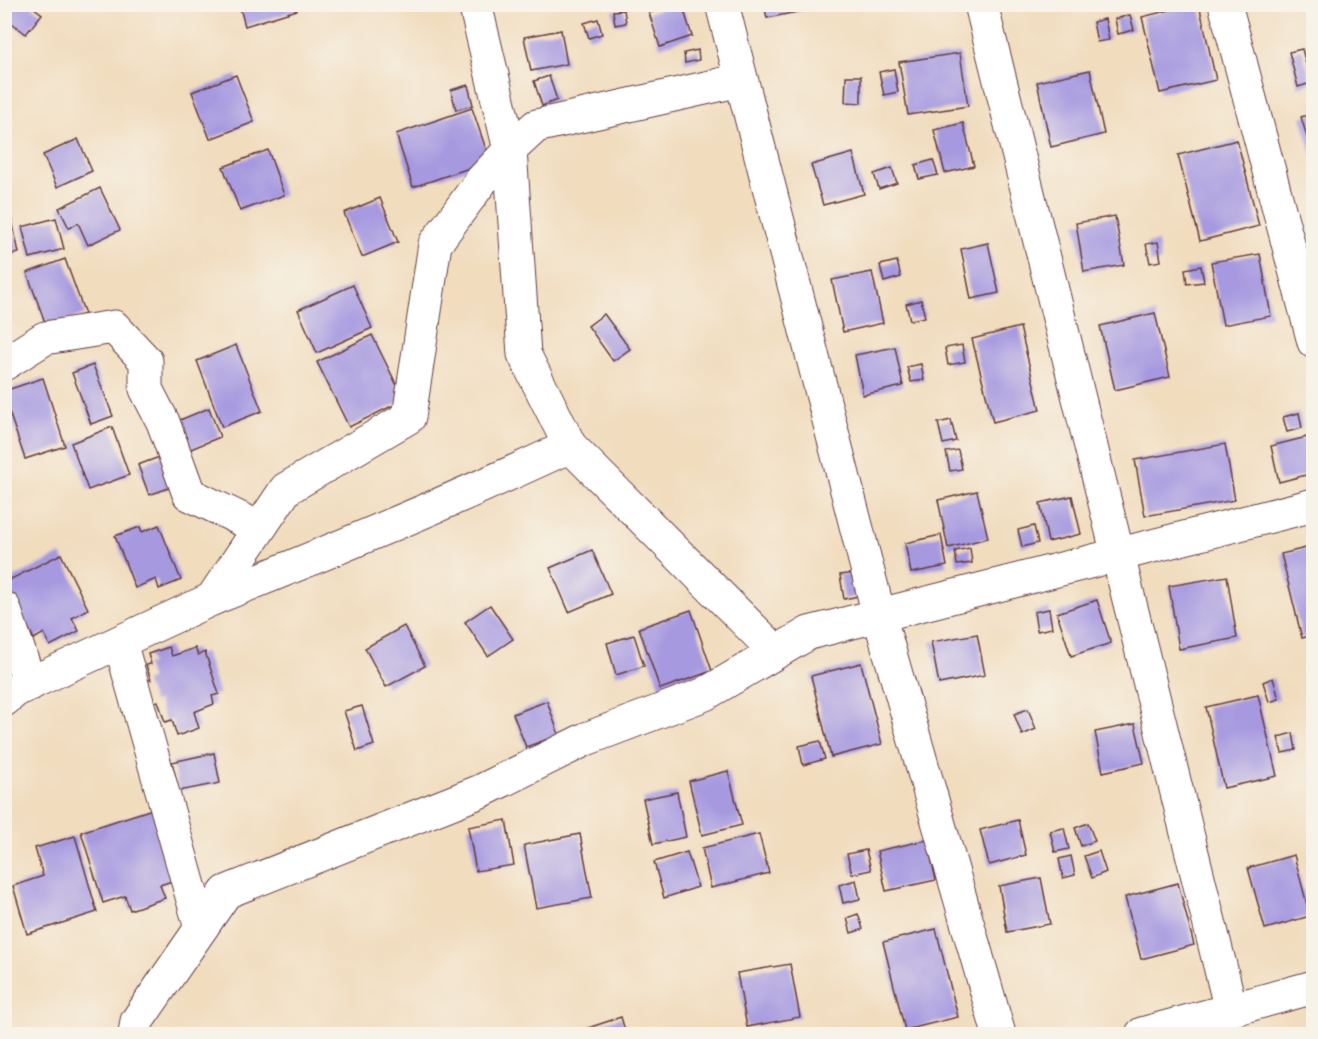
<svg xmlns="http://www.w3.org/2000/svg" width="1318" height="1039" font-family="Itim,sans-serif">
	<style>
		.building { fill: #a699e0 }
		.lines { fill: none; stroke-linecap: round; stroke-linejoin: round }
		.street-casing { stroke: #633b41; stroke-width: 35 }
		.secondary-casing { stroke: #633b41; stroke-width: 35 }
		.street { stroke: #fff; stroke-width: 33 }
		.secondary { stroke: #fff; stroke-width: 33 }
	</style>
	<rect width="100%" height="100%" fill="#f7f3e8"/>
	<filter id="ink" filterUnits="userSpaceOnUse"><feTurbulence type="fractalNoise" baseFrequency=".0167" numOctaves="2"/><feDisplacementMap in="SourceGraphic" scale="12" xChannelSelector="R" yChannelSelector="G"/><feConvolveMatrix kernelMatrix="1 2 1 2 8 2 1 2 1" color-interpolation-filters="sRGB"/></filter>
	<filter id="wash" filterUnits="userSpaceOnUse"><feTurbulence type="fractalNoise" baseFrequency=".008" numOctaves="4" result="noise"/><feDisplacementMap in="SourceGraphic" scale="24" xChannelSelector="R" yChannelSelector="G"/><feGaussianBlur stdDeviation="1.35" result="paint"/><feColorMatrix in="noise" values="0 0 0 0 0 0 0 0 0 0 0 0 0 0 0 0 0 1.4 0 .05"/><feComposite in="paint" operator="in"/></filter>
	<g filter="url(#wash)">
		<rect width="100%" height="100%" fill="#f1dcbe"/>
		<g id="blocks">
			<g class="building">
				<polygon points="4,4 29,4 42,14 26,34 4,17"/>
				<polygon points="239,4 296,4 297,10 245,26"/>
				<polygon points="674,4 682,4 692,36 660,47 649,13"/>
				<polygon points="764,4 806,4 807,10 767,18"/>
				<polygon points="1194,4 1199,4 1216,80 1160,93 1142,17"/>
				<polygon points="624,10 626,23 615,25 613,11"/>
				<polygon points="1130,15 1134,30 1118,34 1115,19"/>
				<polygon points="598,19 602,34 589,38 584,23"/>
				<polygon points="1105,19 1109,40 1097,42 1093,22"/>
				<polygon points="561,30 567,64 531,71 524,37"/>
				<polygon points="1302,49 1311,83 1298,87 1289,52"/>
				<polygon points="698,50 699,60 685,63 684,53"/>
				<polygon points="960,53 968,106 908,115 899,62"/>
				<polygon points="894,69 898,92 884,95 879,72"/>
				<polygon points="1090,70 1104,134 1051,147 1037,82"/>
				<polygon points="236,75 254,122 210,139 192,92"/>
				<polygon points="549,76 557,100 542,106 534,81"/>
				<polygon points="846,76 861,76 861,103 845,102"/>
				<polygon points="468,85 473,105 456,110 451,90"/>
				<polygon points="472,108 490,161 413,187 396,134"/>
				<polygon points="1314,113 1314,157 1313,157 1301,117"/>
				<polygon points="963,123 974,166 945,173 934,130"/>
				<polygon points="78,139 92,171 57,187 43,155"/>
				<polygon points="1237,140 1259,226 1200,241 1178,155"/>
				<polygon points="268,150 284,195 240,211 223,167"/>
				<polygon points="853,153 864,194 823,205 811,165"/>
				<polygon points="933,160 938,175 919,179 915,165"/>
				<polygon points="892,168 897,183 879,189 874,174"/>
				<polygon points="100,188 120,230 88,245 78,223 69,228 59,208"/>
				<polygon points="380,198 398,242 362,257 344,213"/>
				<polygon points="1115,216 1124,265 1084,272 1076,223"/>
				<polygon points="56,218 64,249 30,258 22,227"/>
				<polygon points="12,220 19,253 4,256 4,222"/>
				<polygon points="1158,242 1161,261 1150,263 1146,244"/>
				<polygon points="988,243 999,293 971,299 961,249"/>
				<polygon points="1260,254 1271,316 1223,325 1211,262"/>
				<polygon points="65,259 85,314 47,328 27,273"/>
				<polygon points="897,261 901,277 884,282 880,265"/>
				<polygon points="1201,266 1204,282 1187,284 1185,269"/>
				<polygon points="872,272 883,323 843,332 832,280"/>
				<polygon points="353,285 372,328 317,353 298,310"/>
				<polygon points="921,300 925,317 910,320 906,304"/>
				<polygon points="1155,313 1170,377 1115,390 1100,326"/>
				<polygon points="604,314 630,349 613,361 588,326"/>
				<polygon points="1020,327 1040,410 993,422 972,339"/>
				<polygon points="372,335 404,400 349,427 317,362"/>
				<polygon points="236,345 262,411 222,427 197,361"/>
				<polygon points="962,345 965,362 948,365 945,348"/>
				<polygon points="895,347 903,386 863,395 855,355"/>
				<polygon points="921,364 924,380 911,382 907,367"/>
				<polygon points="93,365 113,416 91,424 72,373"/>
				<polygon points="43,378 65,446 25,459 4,397 4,391"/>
				<polygon points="209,408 220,437 186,451 175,422"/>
				<polygon points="1299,413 1302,428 1287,432 1283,417"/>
				<polygon points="951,420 956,441 943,444 938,423"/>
				<polygon points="112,427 129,475 88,490 71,443"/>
				<polygon points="1311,436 1314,445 1314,473 1279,482 1271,446"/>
				<polygon points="1225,444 1235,500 1145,516 1135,460"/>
				<polygon points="958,450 962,469 950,471 946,452"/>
				<polygon points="170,453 180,484 149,495 138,465"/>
				<polygon points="977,491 988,538 948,548 938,500"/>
				<polygon points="1072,496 1081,534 1048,542 1040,503"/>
				<polygon points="159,525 181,580 159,589 156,579 135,588 115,536 140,527 142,532"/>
				<polygon points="1034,526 1038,543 1022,547 1018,530"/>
				<polygon points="941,535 947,566 911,573 905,543"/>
				<polygon points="1314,546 1314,635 1302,638 1281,554"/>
				<polygon points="970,548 972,563 957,565 955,551"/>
				<polygon points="592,550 611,594 569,612 550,568"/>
				<polygon points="61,554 88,609 72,618 79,631 50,646 44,633 34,639 5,582"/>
				<polygon points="855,573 859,596 844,599 840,575"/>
				<polygon points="1227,576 1237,638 1179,649 1169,586"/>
				<polygon points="1097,600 1111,643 1071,656 1057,613"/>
				<polygon points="490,605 513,639 488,656 465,622"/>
				<polygon points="1049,609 1052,628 1037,631 1034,612"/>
				<polygon points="691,610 712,671 660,689 639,628"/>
				<polygon points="404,626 425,666 386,687 365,648"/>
				<polygon points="977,634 985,675 939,684 931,642"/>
				<polygon points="634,635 644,666 616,675 607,643"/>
				<polygon points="169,647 172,656 195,648 198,655 205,652 219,694 212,696 214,704 194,712 199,728 177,736 172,720 165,722 158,701 153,702 145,681 151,680 146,665 151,664 148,654"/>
				<polygon points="861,663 882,744 831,757 811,676"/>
				<polygon points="1273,678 1279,699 1269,702 1263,682"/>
				<polygon points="1258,695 1277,776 1224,788 1206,707"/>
				<polygon points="547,701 559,735 526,747 513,714"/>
				<polygon points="362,706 374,745 357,751 344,711"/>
				<polygon points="1028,709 1036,729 1022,735 1014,714"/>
				<polygon points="1135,724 1144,763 1103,772 1095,732"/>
				<polygon points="1293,733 1296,750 1282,753 1278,737"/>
				<polygon points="820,741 825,759 803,765 799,746"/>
				<polygon points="214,753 220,783 179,791 172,762"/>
				<polygon points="728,771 742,825 702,835 689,781"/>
				<polygon points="677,792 686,837 653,844 643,799"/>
				<polygon points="162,806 184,877 160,885 165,898 130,910 125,896 103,903 81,832"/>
				<polygon points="506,820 514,865 476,871 468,827"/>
				<polygon points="1018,820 1026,855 989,865 980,830"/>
				<polygon points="1088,823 1095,841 1081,846 1075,828"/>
				<polygon points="1064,828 1069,849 1055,852 1050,831"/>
				<polygon points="580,834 592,898 536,908 524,845"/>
				<polygon points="759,834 769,873 711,888 702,848"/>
				<polygon points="75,836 97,912 27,934 13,886 43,876 35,848"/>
				<polygon points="927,840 936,880 886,891 877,851"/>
				<polygon points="866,850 871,870 852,874 847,854"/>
				<polygon points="1099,851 1106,872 1092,878 1084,856"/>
				<polygon points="687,852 698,887 664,898 654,862"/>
				<polygon points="1294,855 1310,916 1265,929 1248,868"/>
				<polygon points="1071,856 1075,875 1063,878 1059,859"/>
				<polygon points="1041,878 1050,924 1007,932 999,886"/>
				<polygon points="856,880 860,899 843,903 839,885"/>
				<polygon points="1178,883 1194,945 1141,959 1125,897"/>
				<polygon points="858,914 863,929 851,933 847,918"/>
				<polygon points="936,929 958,1017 905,1030 883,942"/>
				<polygon points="790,964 800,1017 747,1027 737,973"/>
				<polygon points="621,1017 626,1034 570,1034"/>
			</g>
		</g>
	</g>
	<g filter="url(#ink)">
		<use href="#blocks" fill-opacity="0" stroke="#633b41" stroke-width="1.5"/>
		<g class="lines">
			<defs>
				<g id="street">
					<polyline points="475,4 510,150 524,354 570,446 776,652"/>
					<polyline points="722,4 879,615 999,1034"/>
					<polyline points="981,4 1231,1010"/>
					<polyline points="1225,4 1314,342"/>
					<polyline points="4,364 45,338 114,327 146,361 146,389 163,422 189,494 259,528"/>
					<path d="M212,599C332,551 452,501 570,446"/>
					<polyline points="4,608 30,684"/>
					<polyline points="120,642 201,928"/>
					<polyline points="4,700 16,690 212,599 286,489 409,417 435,244 482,180 510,150 536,126 741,80"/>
					<polyline points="135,1034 137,1021 226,892 481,791 586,739 705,694 809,633 1314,505"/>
				</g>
				<polyline id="secondary" points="1142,1034 1314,987"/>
			</defs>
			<use href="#street" class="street-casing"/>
			<use href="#secondary" class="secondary-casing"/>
			<use href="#street" class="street"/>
			<use href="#secondary" class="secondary"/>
		</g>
	</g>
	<rect width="1318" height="1039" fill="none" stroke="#f7f3e8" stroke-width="24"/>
</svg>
